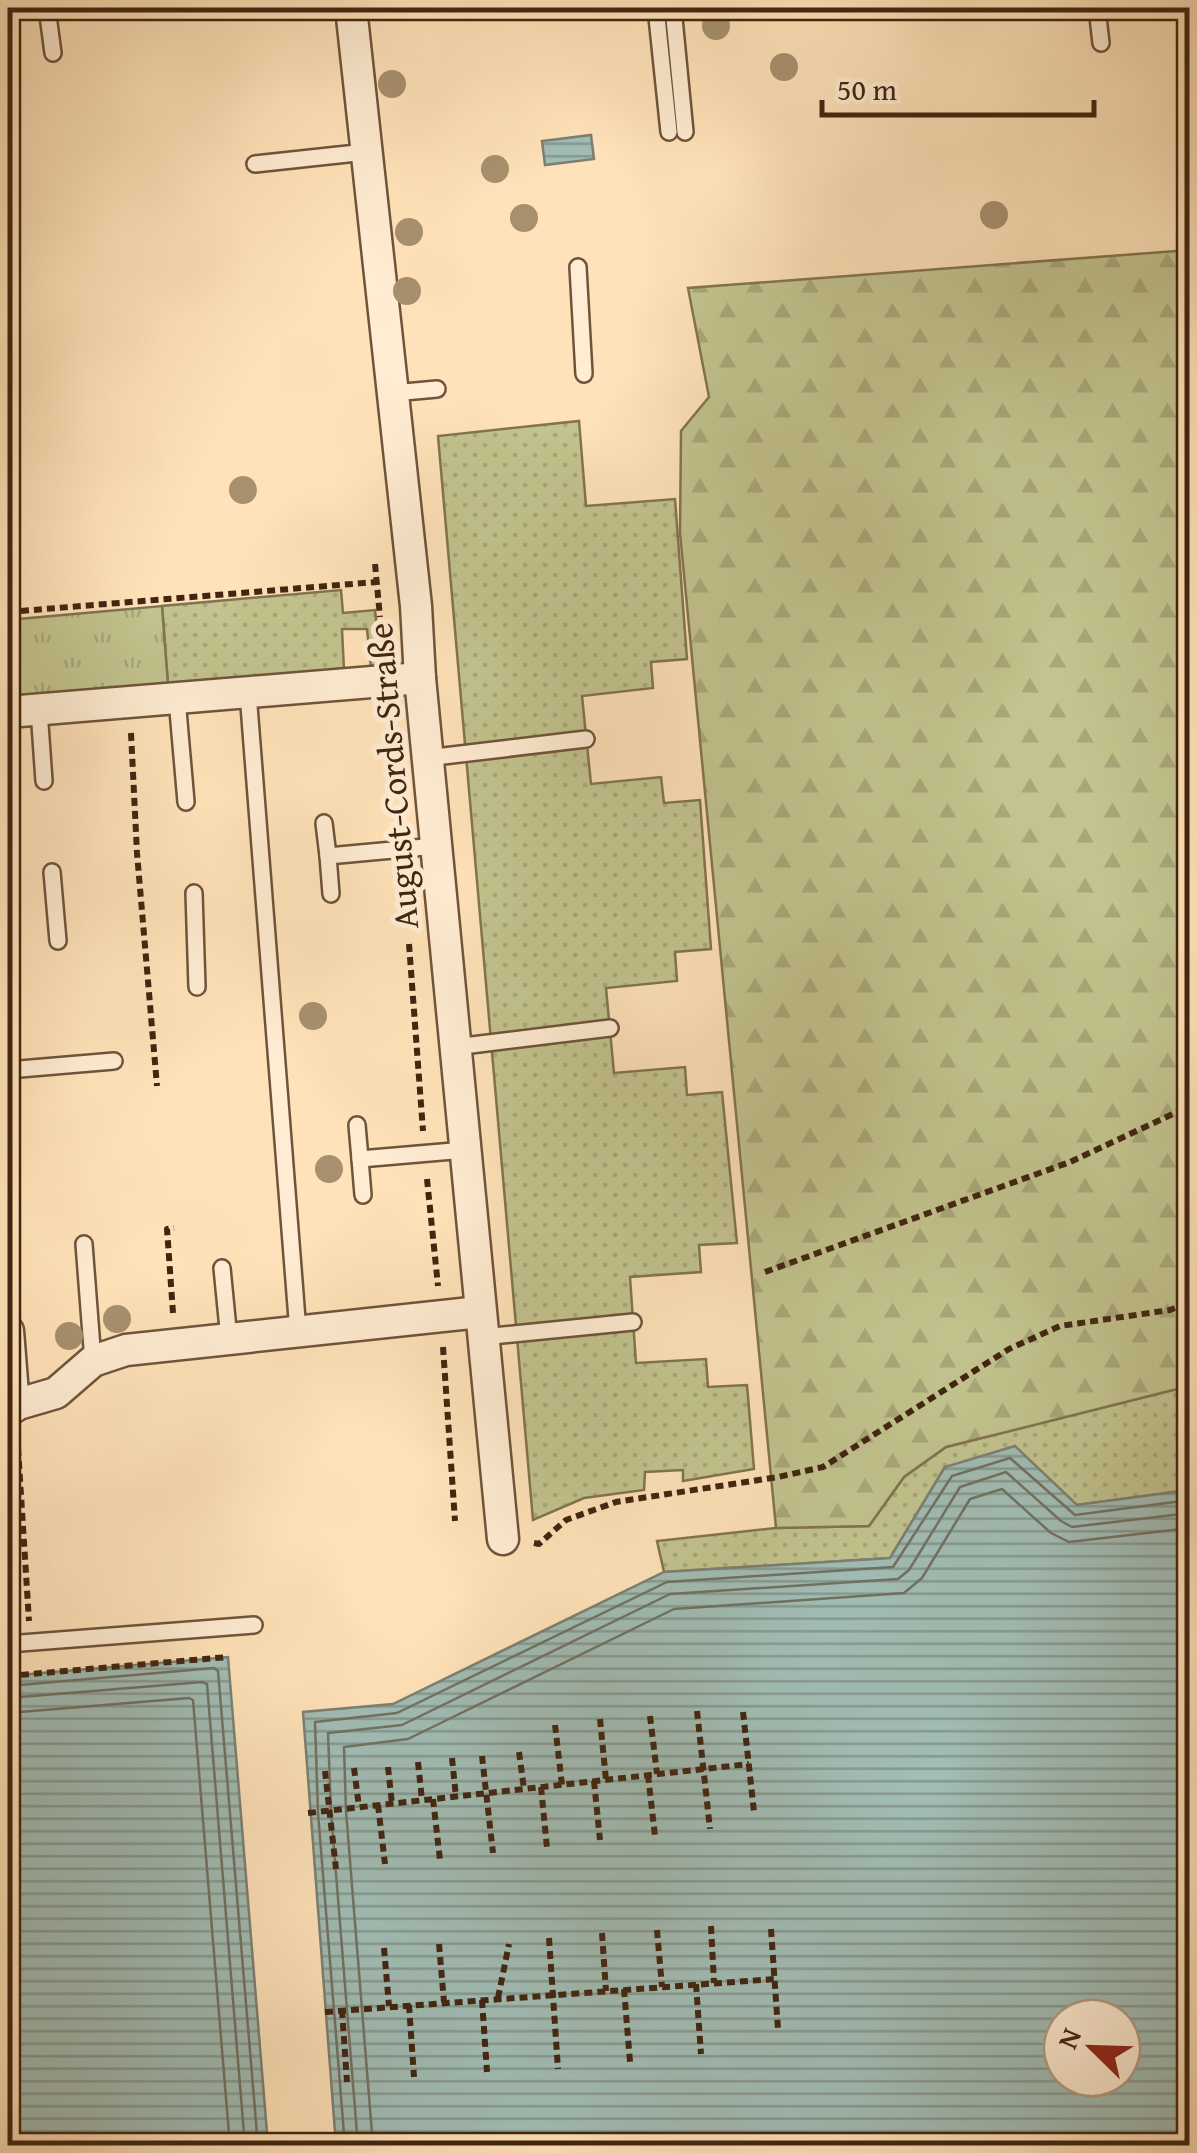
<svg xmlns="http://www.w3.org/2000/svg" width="1197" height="2153" font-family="'Gentium Book Plus',serif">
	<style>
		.grass { fill: url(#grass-dots); stroke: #82744f; stroke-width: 2.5 }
		.forest { fill: url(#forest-firs); stroke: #82744f; stroke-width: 2.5 }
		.park { fill: url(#park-tufts); stroke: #82744f; stroke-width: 2.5 }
		.water { fill: url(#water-rules); stroke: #7b8073; stroke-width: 2.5; fill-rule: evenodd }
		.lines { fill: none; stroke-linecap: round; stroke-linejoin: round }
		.shore { stroke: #717162; stroke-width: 2.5 }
		.lane-casing { stroke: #70543a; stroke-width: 20 }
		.street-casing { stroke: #70543a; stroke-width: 35 }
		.path { stroke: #412510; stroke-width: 6; stroke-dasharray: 8 5; stroke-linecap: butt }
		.lane { stroke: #ffecd2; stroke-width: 15 }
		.street { stroke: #ffecd2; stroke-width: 30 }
		.tree { fill: #a8906e }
		.labels { text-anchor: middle; stroke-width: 10; stroke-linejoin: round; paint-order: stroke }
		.street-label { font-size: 35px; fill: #412510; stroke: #ffecd2 }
	</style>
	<defs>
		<pattern id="grass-dots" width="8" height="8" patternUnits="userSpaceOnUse" patternTransform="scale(2.5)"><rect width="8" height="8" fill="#c2c38e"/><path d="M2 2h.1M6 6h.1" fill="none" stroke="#a8a779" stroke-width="1.8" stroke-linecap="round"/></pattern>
		<pattern id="forest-firs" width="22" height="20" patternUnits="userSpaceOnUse" patternTransform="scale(2.5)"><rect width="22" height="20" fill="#c2c38e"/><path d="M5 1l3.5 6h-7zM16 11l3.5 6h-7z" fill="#a8a779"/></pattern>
		<pattern id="park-tufts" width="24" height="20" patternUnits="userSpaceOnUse" patternTransform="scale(2.5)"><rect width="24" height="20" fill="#c2c38e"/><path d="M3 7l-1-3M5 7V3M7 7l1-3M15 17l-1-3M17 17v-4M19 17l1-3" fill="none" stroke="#a8a779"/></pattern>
		<pattern id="water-rules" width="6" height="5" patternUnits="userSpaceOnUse" patternTransform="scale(2.5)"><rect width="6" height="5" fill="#a1bdb5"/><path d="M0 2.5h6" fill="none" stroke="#859992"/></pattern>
	</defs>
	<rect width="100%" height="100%" fill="#ffe2b9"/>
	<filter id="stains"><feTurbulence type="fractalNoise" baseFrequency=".002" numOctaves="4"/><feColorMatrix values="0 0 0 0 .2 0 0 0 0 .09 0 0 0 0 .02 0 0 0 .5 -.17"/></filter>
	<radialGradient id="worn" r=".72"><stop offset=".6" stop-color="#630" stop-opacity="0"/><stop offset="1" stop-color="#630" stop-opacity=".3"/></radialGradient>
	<g class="grass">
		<polygon points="579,421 586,506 675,499 687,659 651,662 653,688 582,696 591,784 661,777 664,803 700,800 711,949 675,952 677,981 606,988 614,1073 685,1067 687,1095 722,1092 737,1243 699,1245 701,1272 630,1277 636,1363 706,1359 708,1387 747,1385 754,1469 683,1481 683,1470 645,1472 644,1490 584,1498 533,1520 438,436"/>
		<polygon points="341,590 343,613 375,610 381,661 371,668 367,629 342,629 344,670 168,685 162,606"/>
		<polygon points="1189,1386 1189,1490 1077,1505 945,1467 890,1558 664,1572 657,1541 776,1528 869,1526 904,1477 946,1447"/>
	</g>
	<polygon class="forest" points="1189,250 1189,1386 946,1447 904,1477 869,1526 776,1528 680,533 681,431 709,397 688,288"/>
	<polygon class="park" points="162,606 168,685 8,698 8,620"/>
	<g class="water">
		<polygon points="591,135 594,159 545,165 542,141"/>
		<path d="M1015,1446L1077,1505L1189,1490V2145H336L303,1712L393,1704L664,1572L890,1558L945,1467ZM1062,2018H1122V2078H1062Z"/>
		<polygon points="228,1657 268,2145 8,2145 8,1676"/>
	</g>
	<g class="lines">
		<g class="shore">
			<polyline points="8,1686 214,1668 218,1671 258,2146"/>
			<polyline points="8,1698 202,1682 207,1684 245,2146"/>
			<polyline points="8,1713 189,1698 193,1700 230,2146"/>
			<polyline points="345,2146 318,1813 315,1722 397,1713 667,1582 893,1567 952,1476 1010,1458 1075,1515 1190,1500"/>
			<polyline points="358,2146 331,1812 328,1733 402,1725 670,1594 898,1579 909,1570 960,1487 1006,1472 1061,1521 1072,1527 1190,1513"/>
			<polyline points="373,2146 346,1811 344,1747 408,1739 674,1609 904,1593 922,1578 970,1499 1002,1489 1051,1533 1069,1542 1190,1528"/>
		</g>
		<defs>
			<g id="lane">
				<polyline points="47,8 53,53"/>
				<polyline points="656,8 669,132"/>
				<polyline points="673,8 685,132"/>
				<polyline points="1097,8 1101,43"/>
				<polyline points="255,164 366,152"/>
				<polyline points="578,267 584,374"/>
				<polyline points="393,393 437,389"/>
				<polyline points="248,693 298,1332"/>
				<polyline points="177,699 186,802"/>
				<polyline points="39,710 44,781"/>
				<polyline points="427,758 586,739"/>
				<polyline points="324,823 328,856"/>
				<polyline points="52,872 58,941"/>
				<polyline points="194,893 197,987"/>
				<polyline points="331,894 328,856 436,846"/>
				<polyline points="455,1047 610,1028"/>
				<polyline points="8,1070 114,1061"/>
				<polyline points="357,1125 360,1159"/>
				<polyline points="363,1195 360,1159 465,1150"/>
				<polyline points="84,1244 93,1361"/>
				<polyline points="222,1268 229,1339"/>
				<polyline points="483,1337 633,1322"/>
				<polyline points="8,1644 254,1625"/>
			</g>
			<g id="street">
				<polyline points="351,8 416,606 420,678 503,1539"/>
				<polyline points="8,712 420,678"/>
				<polyline points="8,1331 14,1407"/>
				<polyline points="8,1407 56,1393 93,1361 126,1350 480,1312"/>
			</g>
		</defs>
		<use href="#lane" class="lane-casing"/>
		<use href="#street" class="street-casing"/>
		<g class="path">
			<polyline points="375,564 380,617"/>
			<polyline points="8,612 376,582"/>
			<polyline points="131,733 137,853 157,1086"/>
			<polyline points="409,944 423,1131"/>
			<polyline points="427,1179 438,1286"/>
			<polyline points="765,1272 1070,1162 1190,1106"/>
			<polyline points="173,1313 167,1229 174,1228"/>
			<polyline points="443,1347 455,1521"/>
			<polyline points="18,1448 29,1621"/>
			<polyline points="534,1543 539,1544 566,1520 616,1502 778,1477 823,1467 1009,1349 1060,1326 1170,1310 1190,1302"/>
			<polyline points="8,1676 228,1657"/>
			<polyline points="697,1711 710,1829"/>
			<polyline points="743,1712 754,1812"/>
			<polyline points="650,1716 657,1774"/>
			<polyline points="600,1719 606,1780"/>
			<polyline points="555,1725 562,1785"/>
			<polyline points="519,1752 524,1789"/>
			<polyline points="482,1756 493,1853"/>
			<polyline points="452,1758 456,1797"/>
			<polyline points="418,1762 422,1800"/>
			<polyline points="388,1767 392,1804"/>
			<polyline points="354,1768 359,1807"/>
			<polyline points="325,1771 336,1869"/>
			<polyline points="648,1775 655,1836"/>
			<polyline points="594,1781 600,1840"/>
			<polyline points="541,1787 547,1848"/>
			<polyline points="433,1799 440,1860"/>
			<polyline points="378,1805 385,1864"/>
			<polyline points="308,1813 749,1764"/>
			<polyline points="711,1926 714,1983"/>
			<polyline points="771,1929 778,2029"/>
			<polyline points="657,1930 662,1987"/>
			<polyline points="602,1933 606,1991"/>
			<polyline points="549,1938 558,2069"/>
			<polyline points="439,1944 444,2002"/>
			<polyline points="384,1948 389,2006"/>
			<polyline points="696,1984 701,2054"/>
			<polyline points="624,1989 630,2062"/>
			<polyline points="498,1998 509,1944"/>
			<polyline points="482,2000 487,2072"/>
			<polyline points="409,2005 414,2077"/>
			<polyline points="342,2010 347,2082"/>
			<polyline points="325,2012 775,1979"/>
		</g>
		<use href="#lane" class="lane"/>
		<use href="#street" class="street"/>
	</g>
	<g class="tree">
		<circle cx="716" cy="26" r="14"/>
		<circle cx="784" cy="67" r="14"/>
		<circle cx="392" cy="84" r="14"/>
		<circle cx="495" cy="169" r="14"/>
		<circle cx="994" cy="215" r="14"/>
		<circle cx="524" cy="218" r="14"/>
		<circle cx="409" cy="232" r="14"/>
		<circle cx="407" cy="291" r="14"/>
		<circle cx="243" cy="490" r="14"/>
		<circle cx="313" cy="1016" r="14"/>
		<circle cx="329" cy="1169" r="14"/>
		<circle cx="117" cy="1319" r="14"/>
		<circle cx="69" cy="1336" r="14"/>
	</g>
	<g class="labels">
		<g class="street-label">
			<text transform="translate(393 776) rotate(-95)" y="12">August-Cords-Straße</text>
		</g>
	</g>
	<rect width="1197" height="2153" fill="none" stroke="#ffe2b9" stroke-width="40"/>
	<rect x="10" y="10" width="1177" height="2133" fill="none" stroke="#412510" stroke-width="5"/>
	<rect x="20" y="20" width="1157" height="2113" fill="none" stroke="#412510" stroke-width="2.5"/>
	<g transform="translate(1092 2048) rotate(293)"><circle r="48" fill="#ffecd2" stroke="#b39c84" stroke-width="2.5"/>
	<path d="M0-8L18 38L0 25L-18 38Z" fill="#8f2418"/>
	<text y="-15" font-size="28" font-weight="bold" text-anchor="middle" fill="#412510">N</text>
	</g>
	<path d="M822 100v15h272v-15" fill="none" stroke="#412510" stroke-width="5"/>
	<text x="837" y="100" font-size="30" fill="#412510" stroke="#ffecd2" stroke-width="8" paint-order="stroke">50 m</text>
	<rect width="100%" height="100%" filter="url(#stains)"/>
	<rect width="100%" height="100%" fill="url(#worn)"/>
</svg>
